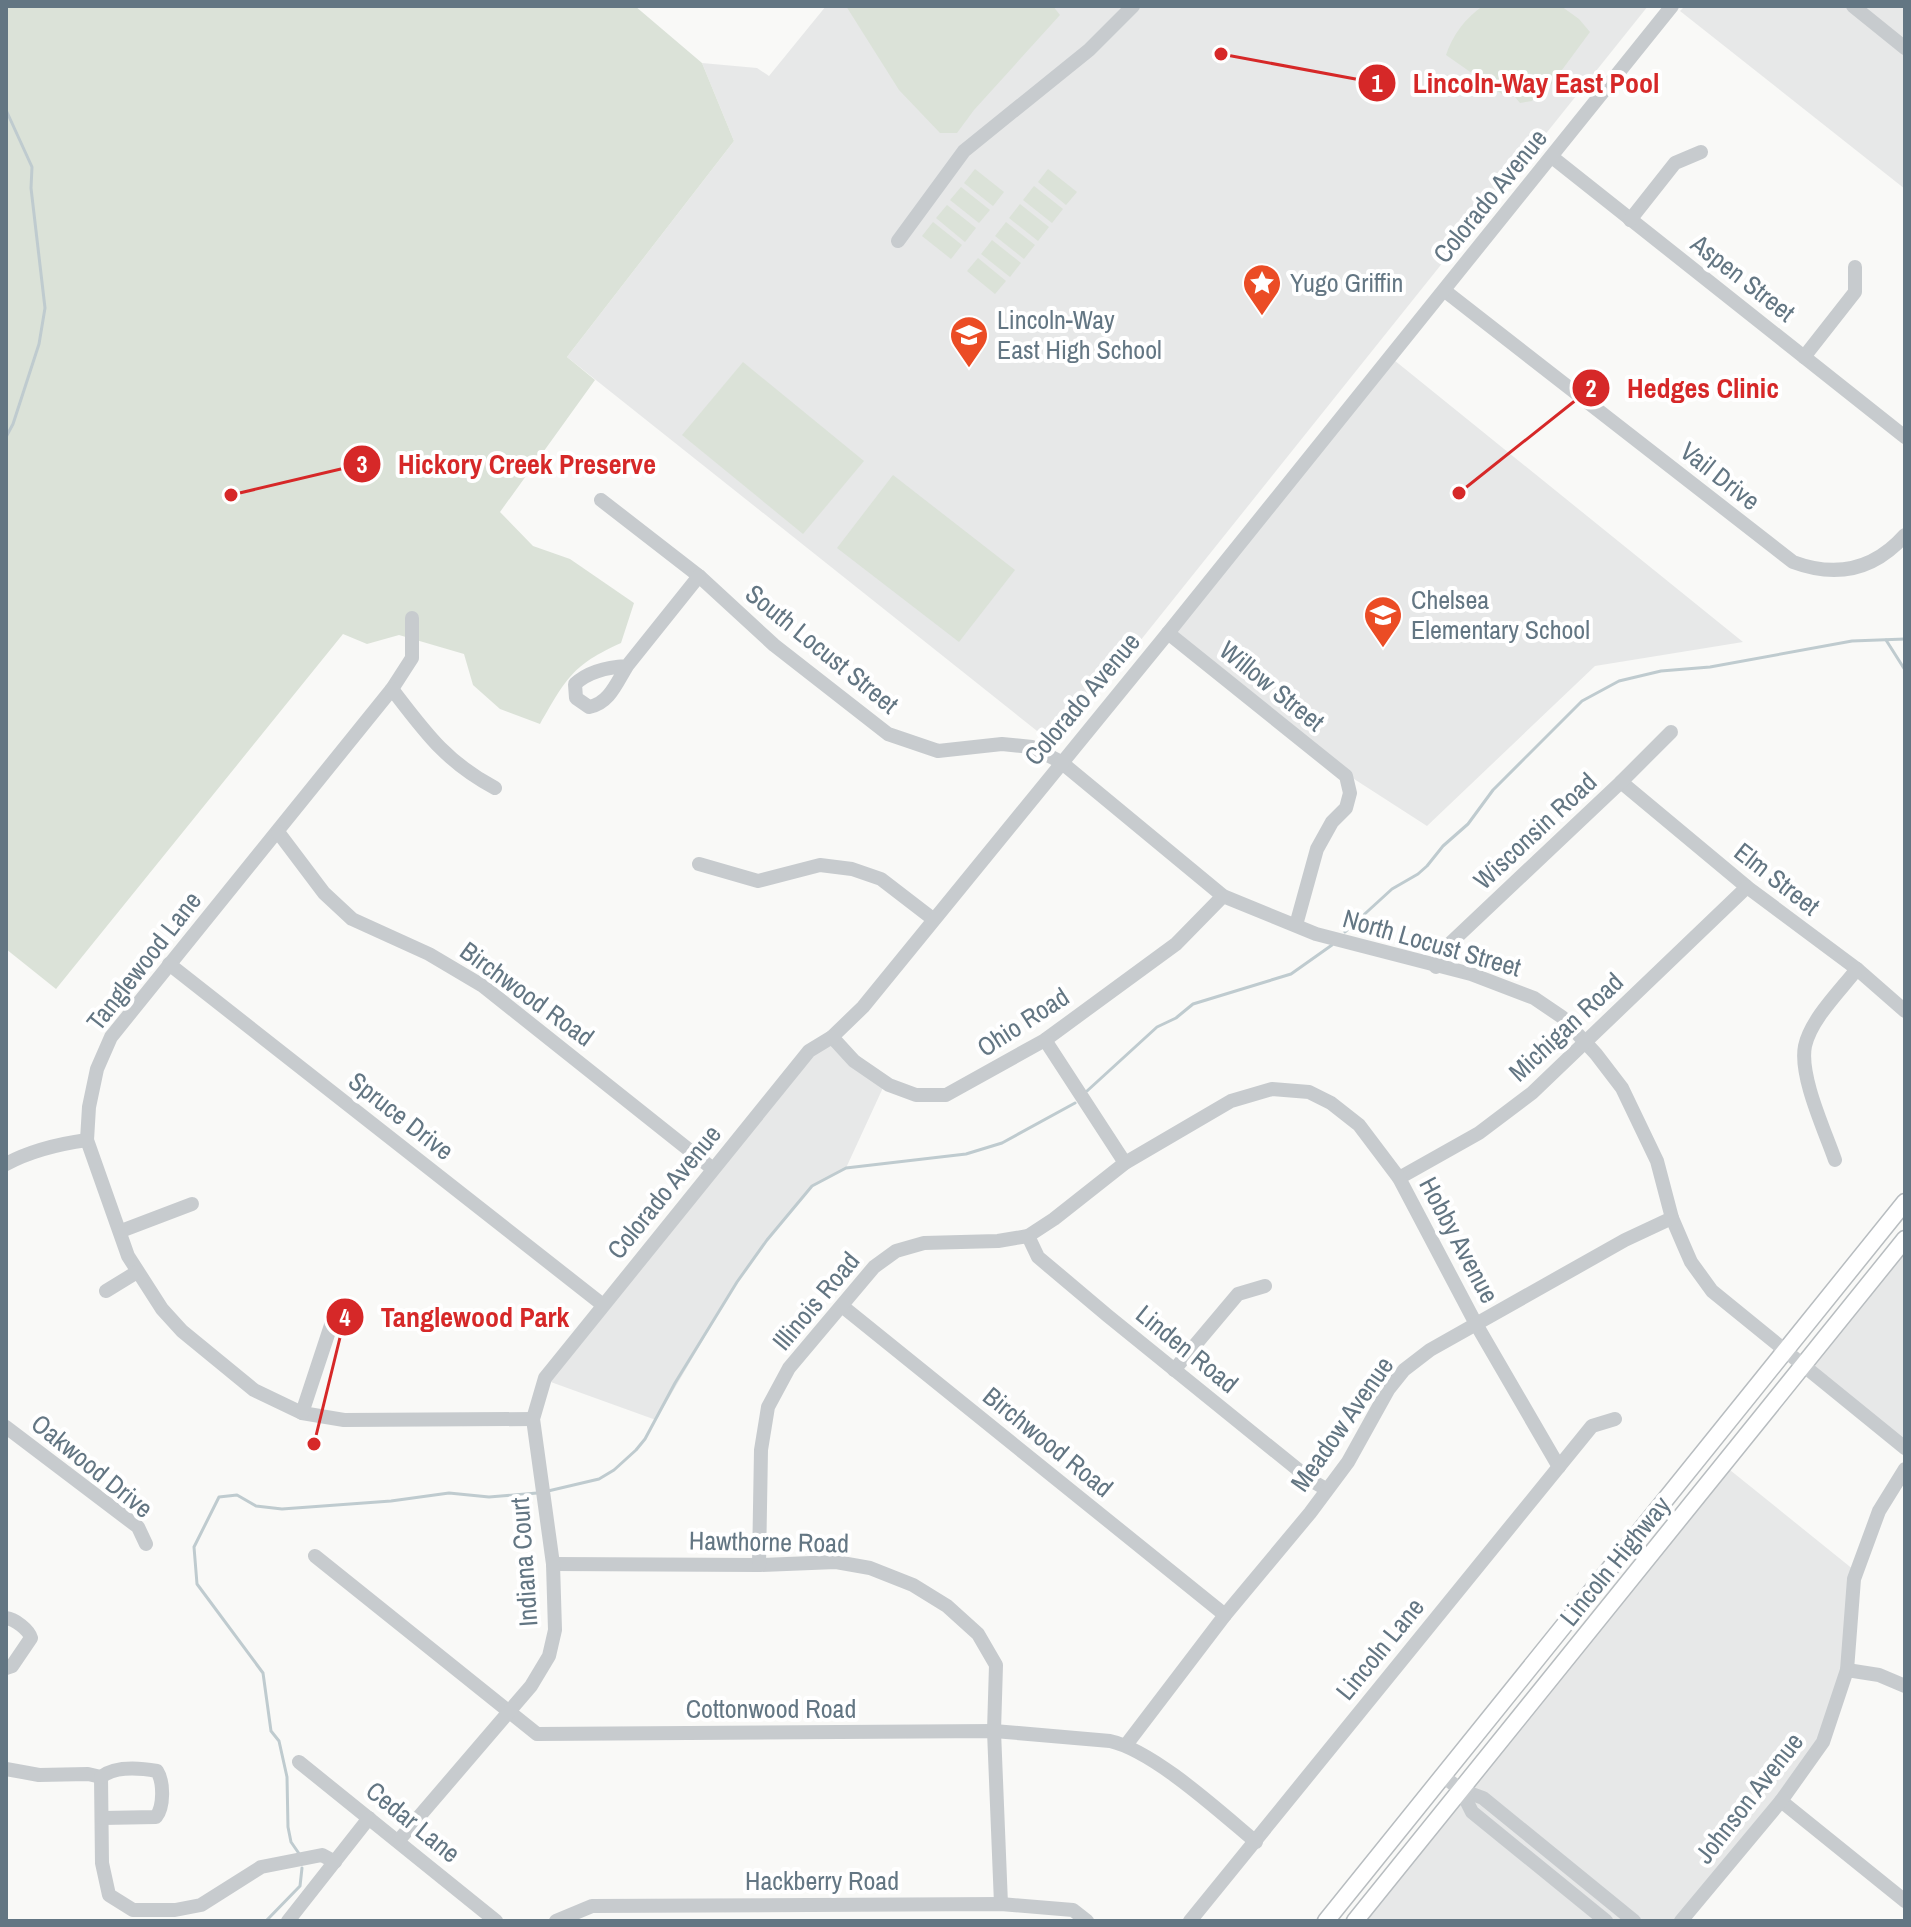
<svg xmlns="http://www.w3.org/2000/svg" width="1911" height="1927" font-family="'Archivo Narrow',sans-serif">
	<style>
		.built { fill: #e7e8e8 }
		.green { fill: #dbe2d8 }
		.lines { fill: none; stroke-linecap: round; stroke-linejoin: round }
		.stream { stroke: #bfcbcf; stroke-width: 3 }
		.major-casing { stroke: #b8bdc0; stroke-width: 19 }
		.minor { stroke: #c7cbce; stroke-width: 14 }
		.major { stroke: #fff; stroke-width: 16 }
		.labels { text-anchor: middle; stroke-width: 8; stroke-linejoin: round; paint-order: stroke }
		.street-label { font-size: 26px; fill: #637683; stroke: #fff }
		.poi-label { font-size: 26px; fill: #637683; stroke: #fff; text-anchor: start }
		.leader { fill: none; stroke: #d62828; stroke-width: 3 }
		.callout-dot { fill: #d62828; stroke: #fff; stroke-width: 3 }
		.mark-label { font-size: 24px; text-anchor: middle; font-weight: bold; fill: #fff }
		.callout-label { font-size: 28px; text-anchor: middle; font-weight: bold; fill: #d62828; stroke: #fff; stroke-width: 8; stroke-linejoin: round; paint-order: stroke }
	</style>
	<rect width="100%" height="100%" fill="#f9f9f7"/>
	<g class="built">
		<polygon points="826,6 1648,6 1056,746 567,357 734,141 702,63 757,68 769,76"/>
		<polygon points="1685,6 1905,6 1905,189 1680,11"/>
		<polygon points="1394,360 1743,642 1595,666 1427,826 1351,777 1172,632"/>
		<polygon points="837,1038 887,1079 846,1168 812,1186 767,1240 737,1282 656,1420 548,1381 811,1052"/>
		<polygon points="1905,1244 1905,1445 1807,1366"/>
		<polygon points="1725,1466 1854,1570 1845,1669 1818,1742 1774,1803 1677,1921 1360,1921"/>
	</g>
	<g class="green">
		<path d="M6,6H635L702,63L734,141L567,357L595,380L500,512L533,546L570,559L634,603L621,643C572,665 566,679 540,724L500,709L473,685L464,654L399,635L367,644L343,634L56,989L6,949Z"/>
		<polygon points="846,6 1053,6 1060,15 974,110 957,133 940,133 899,90"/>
		<path d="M1483,6H1561L1579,19L1590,32L1542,97L1537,94L1532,101L1520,103L1514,96L1506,97L1446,55C1452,36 1466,17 1483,6Z"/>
		<polygon points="975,169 1004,192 993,206 964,183"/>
		<polygon points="1048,169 1077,192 1066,205 1038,182"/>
		<polygon points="1034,186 1063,209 1052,223 1023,200"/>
		<polygon points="961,187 990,210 979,223 950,200"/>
		<polygon points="1020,204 1049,227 1038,241 1009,218"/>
		<polygon points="947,205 976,228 965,242 936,218"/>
		<polygon points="933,222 962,245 951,259 922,236"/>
		<polygon points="1006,222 1035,245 1024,259 995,236"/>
		<polygon points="992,240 1021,263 1010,277 981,254"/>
		<polygon points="978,258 1006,281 995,294 967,271"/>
		<polygon points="743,362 864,461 803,534 682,435"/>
		<polygon points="893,475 1015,570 959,642 837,548"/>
	</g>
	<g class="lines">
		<g class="stream">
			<polyline points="6,110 32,167 31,188 45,308 39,344 13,424 6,437"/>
			<polyline points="1886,640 1905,670"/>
			<polyline points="1345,932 1392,889 1418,874 1427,866 1443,846 1468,824 1493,790 1582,701 1619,681 1661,671 1710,667 1852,641 1905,639"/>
			<polyline points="1087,1091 1157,1027 1176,1018 1193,1004 1291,974 1332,945"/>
			<polyline points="548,1491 599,1479 614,1470 636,1450 645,1439 675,1383 737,1282 767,1240 812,1186 846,1168 966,1154 1002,1143 1075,1103"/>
			<polyline points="300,1855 291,1842 288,1827 287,1777 279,1741 271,1731 263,1673 197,1584 194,1547 219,1497 237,1495 256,1506 282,1509 391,1501 449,1493 489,1497 537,1493"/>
			<polyline points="266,1921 300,1886 302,1868"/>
		</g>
		<defs>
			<g id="major">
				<polyline points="1326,1921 1905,1202"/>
				<polyline points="1355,1921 1905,1239"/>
			</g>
		</defs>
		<use href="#major" class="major-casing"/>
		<g class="minor">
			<polyline points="1853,6 1905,48"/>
			<polyline points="1552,157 1905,437"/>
			<polyline points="1630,220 1675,163 1701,152"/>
			<polyline points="898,241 964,151 1089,50 1133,6"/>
			<path d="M1445,291L1793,562C1836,578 1874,570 1905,535"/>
			<polyline points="1804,357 1855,292 1855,267"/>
			<polyline points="601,500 699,576 774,645 888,734 938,751 1002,744 1032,747 1061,762 1223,896 1316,934 1471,974 1534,998 1562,1017 1596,1054 1622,1088 1657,1161 1672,1218 1684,1246 1691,1262 1712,1291 1905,1448"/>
			<polyline points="412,618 412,658 392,689 111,1037 97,1069 89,1107 87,1140 128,1256 162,1309 182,1331 254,1390 302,1413 344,1420 533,1419"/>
			<polyline points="1168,633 1346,776 1350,793 1346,808 1332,822 1317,849 1296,925"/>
			<path d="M627,666C617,682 609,704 589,707L576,698L575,684C589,671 608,667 627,666L699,576"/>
			<path d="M392,689C425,732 446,762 495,788"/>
			<polyline points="1621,782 1747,887 1857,969 1905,1011"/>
			<polyline points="278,832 324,893 352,919 429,954 483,986 713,1169"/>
			<polyline points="699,864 758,881 820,865 852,869 881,879 933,919"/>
			<polyline points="169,964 603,1305"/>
			<polyline points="1436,967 1442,951 1621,782 1671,732"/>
			<polyline points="832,1037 854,1061 889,1085 916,1095 946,1095 1045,1040 1176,944 1223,896"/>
			<polyline points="1045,1040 1125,1163"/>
			<path d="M1835,1160C1825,1131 1799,1076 1805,1046C1811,1019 1840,991 1857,969"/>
			<path d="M6,1164C32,1150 58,1144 87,1140"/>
			<polyline points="1399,1178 1479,1133 1532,1093 1747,887"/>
			<polyline points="121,1231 192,1204"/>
			<polyline points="1028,1236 1038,1257 1108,1316 1312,1481 1326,1489"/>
			<polyline points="106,1291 137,1272"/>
			<polyline points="842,1306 1225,1615"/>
			<polyline points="1174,1370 1238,1294 1265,1286"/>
			<polyline points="302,1413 335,1313"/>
			<polyline points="6,1427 138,1527 146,1544"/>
			<path d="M315,1556L537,1734L994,1731L1110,1741C1154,1751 1220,1812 1256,1842"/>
			<polyline points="553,1564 759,1565 836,1562 870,1568 913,1585 947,1606 978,1634 996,1665 994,1731 1001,1904"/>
			<polyline points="759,1565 761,1450 768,1407 789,1368 874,1267 896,1251 924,1243 998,1241 1028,1236 1054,1219 1125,1163 1231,1101 1272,1089 1309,1092 1331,1103 1359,1125 1399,1178 1476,1324 1559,1467"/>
			<path d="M6,1618C15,1619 29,1630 31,1638L12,1666L6,1668"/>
			<polyline points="1847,1670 1879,1675 1905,1686"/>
			<polyline points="1126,1745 1225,1615 1310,1513 1348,1462 1388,1390 1404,1370 1430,1350 1625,1240 1672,1218"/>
			<polyline points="299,1762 496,1921"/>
			<polyline points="6,1769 39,1775 88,1774 101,1777"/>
			<polyline points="1443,1776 1461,1790 1483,1798 1634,1921"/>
			<polyline points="101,1777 102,1863 109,1895 133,1910 175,1910 201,1905 261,1867 322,1855 335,1862"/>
			<path d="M101,1777C115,1766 140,1768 157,1771C164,1782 164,1807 156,1817L102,1818"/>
			<polyline points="1461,1790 1472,1812 1606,1921"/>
			<polyline points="1781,1801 1905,1901"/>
			<polyline points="399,1840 531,1686 549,1656 555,1630 553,1564 533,1419 545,1378 809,1051 832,1037 863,1007 1168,633 1672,6"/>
			<polyline points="288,1921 369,1818"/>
			<polyline points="556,1921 592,1906 1001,1904 1073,1910 1087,1921"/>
			<polyline points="1190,1921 1592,1426 1615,1419"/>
			<polyline points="1681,1921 1781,1801 1823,1742 1847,1670 1854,1579 1879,1511 1905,1469"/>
		</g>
		<use href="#major" class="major"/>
	</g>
	<defs>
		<symbol id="sight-pin" viewBox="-11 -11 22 30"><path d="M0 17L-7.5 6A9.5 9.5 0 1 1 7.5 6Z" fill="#eb4c25" stroke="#fff"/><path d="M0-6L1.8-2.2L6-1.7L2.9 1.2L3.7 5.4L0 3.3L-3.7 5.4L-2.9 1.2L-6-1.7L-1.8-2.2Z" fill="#fff"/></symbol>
		<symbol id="school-pin" viewBox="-11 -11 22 30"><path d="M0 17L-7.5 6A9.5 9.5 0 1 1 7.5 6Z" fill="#eb4c25" stroke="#fff"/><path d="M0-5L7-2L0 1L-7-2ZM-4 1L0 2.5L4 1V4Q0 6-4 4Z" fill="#fff"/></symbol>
	</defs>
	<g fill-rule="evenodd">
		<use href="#sight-pin" x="1240" y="261" width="44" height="60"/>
		<use href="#school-pin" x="947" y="313" width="44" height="60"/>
		<use href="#school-pin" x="1361" y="593" width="44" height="60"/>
	</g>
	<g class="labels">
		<g class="street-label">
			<text transform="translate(1490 196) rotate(-51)" y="9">Colorado Avenue</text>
			<text transform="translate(1743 278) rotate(38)" y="9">Aspen Street</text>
			<text transform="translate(1720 476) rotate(38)" y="9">Vail Drive</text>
			<text transform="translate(822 649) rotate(39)" y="9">South Locust Street</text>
			<text transform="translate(1272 686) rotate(39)" y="9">Willow Street</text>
			<text transform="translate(1082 699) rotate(-50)" y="9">Colorado Avenue</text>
			<text transform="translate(1535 831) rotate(-43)" y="9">Wisconsin Road</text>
			<text transform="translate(1777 879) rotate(38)" y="9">Elm Street</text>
			<text transform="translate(1432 943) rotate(16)" y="9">North Locust Street</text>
			<text transform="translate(144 961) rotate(-52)" y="9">Tanglewood Lane</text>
			<text transform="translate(527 994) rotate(36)" y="9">Birchwood Road</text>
			<text transform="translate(1023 1022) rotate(-33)" y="9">Ohio Road</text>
			<text transform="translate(1566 1027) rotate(-43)" y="9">Michigan Road</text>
			<text transform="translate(401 1116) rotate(38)" y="9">Spruce Drive</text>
			<text transform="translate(664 1192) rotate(-51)" y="9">Colorado Avenue</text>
			<text transform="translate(1459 1240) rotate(62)" y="9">Hobby Avenue</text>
			<text transform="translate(816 1301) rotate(-50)" y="9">Illinois Road</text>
			<text transform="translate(1187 1349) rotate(39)" y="9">Linden Road</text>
			<text transform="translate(1342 1424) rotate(-55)" y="9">Meadow Avenue</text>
			<text transform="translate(1048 1442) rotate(39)" y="9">Birchwood Road</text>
			<text transform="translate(92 1466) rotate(39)" y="9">Oakwood Drive</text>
			<text transform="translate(769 1542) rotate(1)" y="9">Hawthorne Road</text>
			<text transform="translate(1615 1561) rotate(-51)" y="9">Lincoln Highway</text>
			<text transform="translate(524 1562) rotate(-94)" y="9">Indiana Court</text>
			<text transform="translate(1380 1649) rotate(-51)" y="9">Lincoln Lane</text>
			<text x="771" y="1718">Cottonwood Road</text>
			<text transform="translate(1749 1798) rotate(-52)" y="9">Johnson Avenue</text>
			<text transform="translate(413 1822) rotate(39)" y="9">Cedar Lane</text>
			<text x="822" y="1890">Hackberry Road</text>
		</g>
		<g class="poi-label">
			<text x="1290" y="292">Yugo Griffin</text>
			<text x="997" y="329">Lincoln-Way<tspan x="997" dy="30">East High School</tspan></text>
			<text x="1411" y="609">Chelsea<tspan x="1411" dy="30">Elementary School</tspan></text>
		</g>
	</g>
	<path class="leader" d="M1221 54L1377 83M1459 493L1591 388M231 495L362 464M314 1444L345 1317"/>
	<g class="callout-dot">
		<circle cx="1221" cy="54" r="8"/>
		<circle cx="1459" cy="493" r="8"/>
		<circle cx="231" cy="495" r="8"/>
		<circle cx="314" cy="1444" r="8"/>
		<circle cx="1377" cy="83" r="20"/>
		<circle cx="1591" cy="388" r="20"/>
		<circle cx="362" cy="464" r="20"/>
		<circle cx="345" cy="1317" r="20"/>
	</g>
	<g class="mark-label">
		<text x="1377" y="92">1</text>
		<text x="1591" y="397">2</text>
		<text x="362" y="473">3</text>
		<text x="345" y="1326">4</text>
	</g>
	<g class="callout-label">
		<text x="1536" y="93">Lincoln-Way East Pool</text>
		<text x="1703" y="398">Hedges Clinic</text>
		<text x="527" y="474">Hickory Creek Preserve</text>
		<text x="475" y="1327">Tanglewood Park</text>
	</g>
	<rect width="1911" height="1927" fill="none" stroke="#637683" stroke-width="16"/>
</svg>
